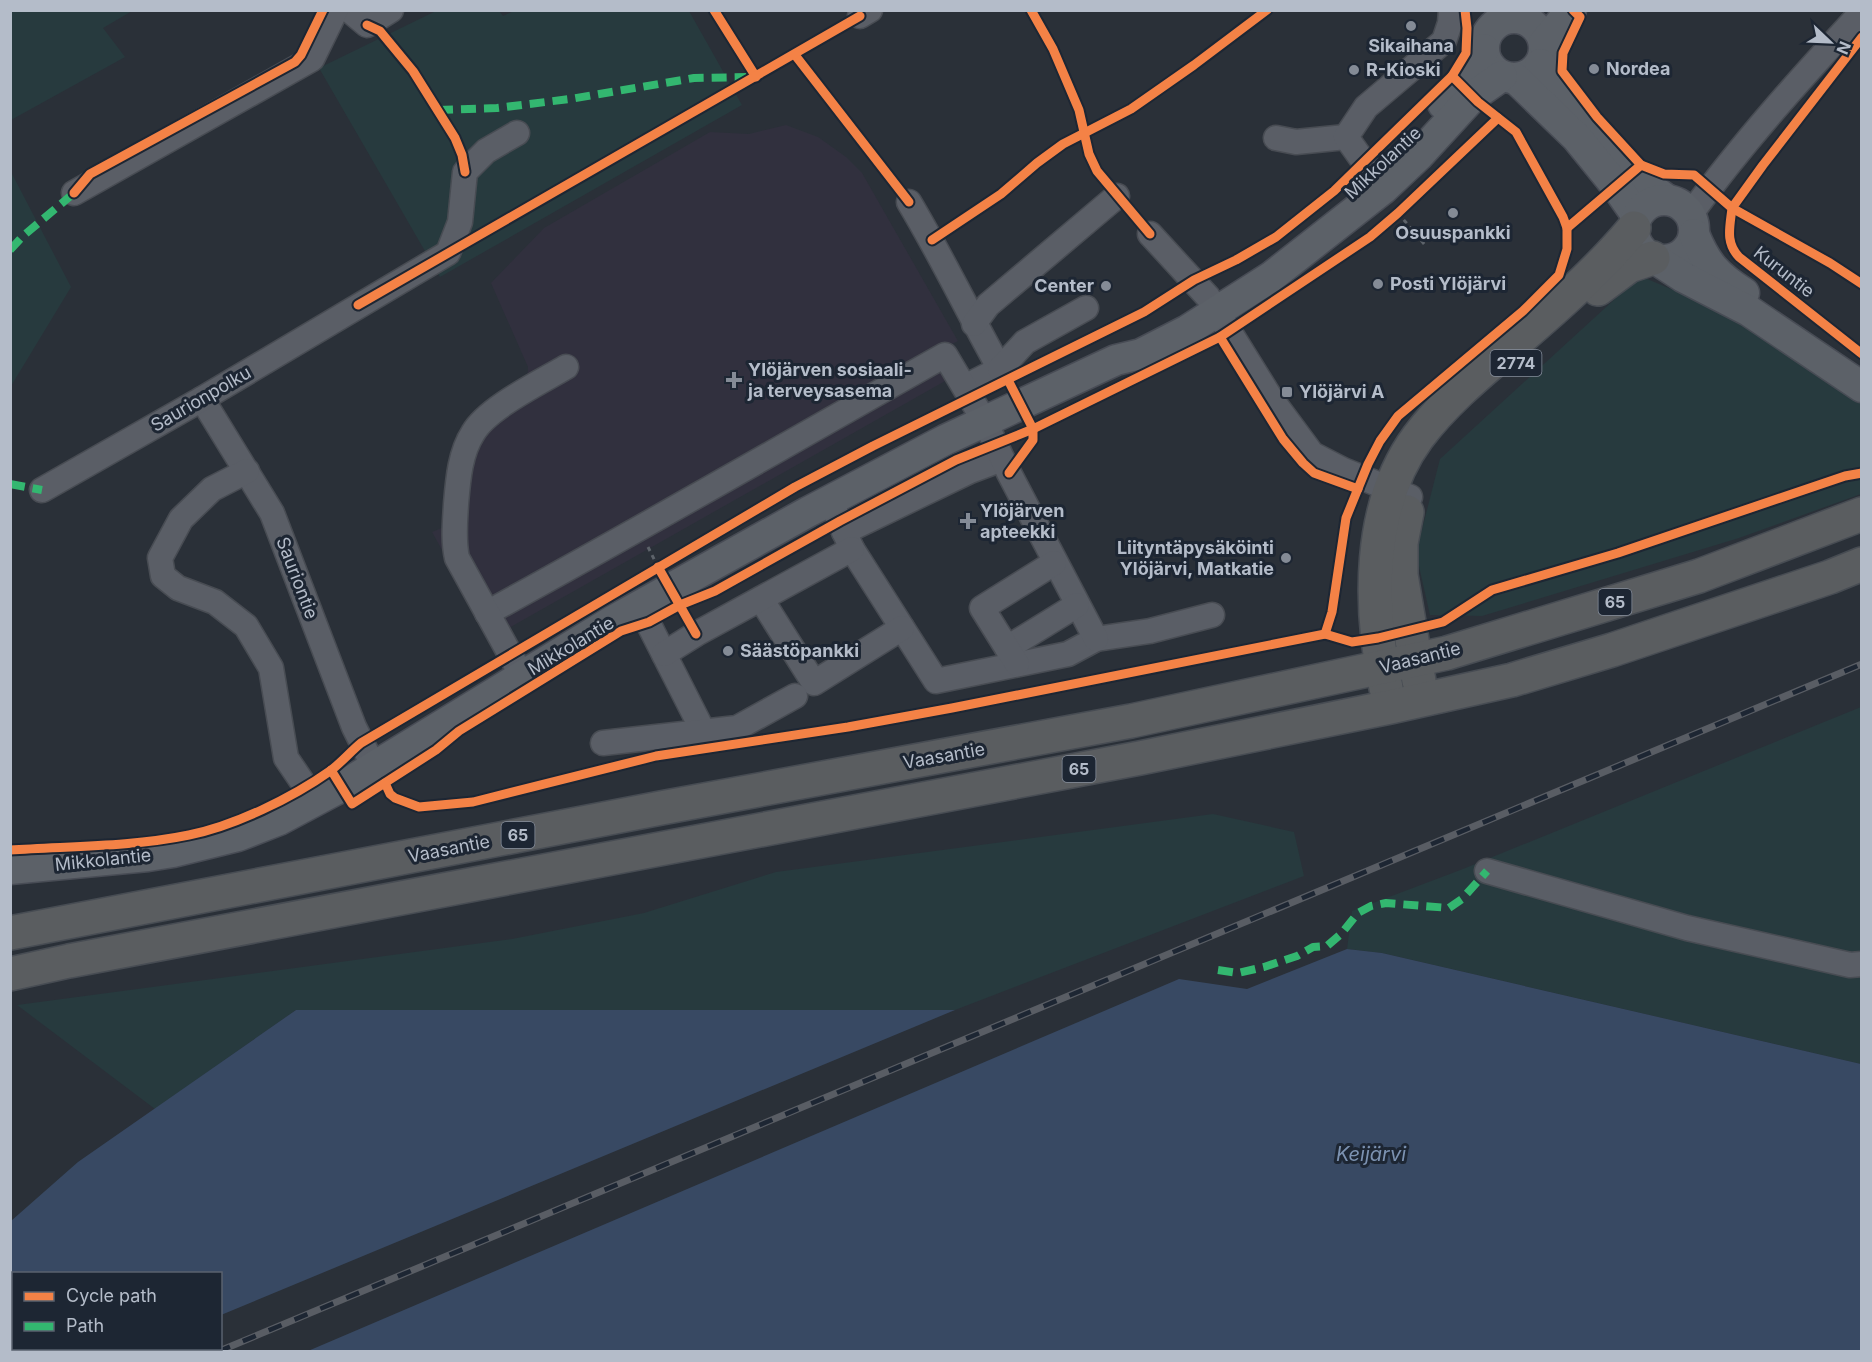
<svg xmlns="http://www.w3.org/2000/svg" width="1872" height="1362" font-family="Inter,sans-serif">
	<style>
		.medical { fill: #31303e }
		.green { fill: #273a3e }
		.water { fill: #384963 }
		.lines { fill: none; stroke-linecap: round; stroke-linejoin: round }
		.minor-casing { stroke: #484c53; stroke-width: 27 }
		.major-casing { stroke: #484c55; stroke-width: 33 }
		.highway-casing { stroke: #474c53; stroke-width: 36 }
		.path { stroke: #5d636a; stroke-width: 3; stroke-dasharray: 4.5 4.5; stroke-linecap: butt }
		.minor { stroke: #5a5e66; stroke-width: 24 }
		.major { stroke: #5c6168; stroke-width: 30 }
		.highway { stroke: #5a5d60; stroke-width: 33 }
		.rail-casing { stroke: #595d64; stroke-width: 7 }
		.rail { stroke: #1d2633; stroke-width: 4.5; stroke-dasharray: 14; stroke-linecap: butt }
		.quiet { stroke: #33b770; stroke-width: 8; stroke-dasharray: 15 8; stroke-linecap: butt }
		.cycleway-casing { stroke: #1d2633; stroke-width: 13 }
		.cycleway { stroke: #f48246; stroke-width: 9 }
		.poi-dot { fill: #848b96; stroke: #1d2633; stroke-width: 2 }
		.labels { text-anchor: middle; stroke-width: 6; stroke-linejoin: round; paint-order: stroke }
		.shield { fill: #1d2633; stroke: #878f9c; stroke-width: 1.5 }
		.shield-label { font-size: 16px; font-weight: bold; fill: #b4bcc9 }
		.poi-label { font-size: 18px; font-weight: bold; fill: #b4bcc9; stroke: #1d2633; text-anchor: start }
		.street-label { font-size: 18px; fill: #b4bcc9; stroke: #1d2633 }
		.water-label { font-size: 20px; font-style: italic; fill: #7c92b1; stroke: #1d2633 }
	</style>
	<rect width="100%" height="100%" fill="#2a3038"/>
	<polygon class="medical" points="786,125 818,137 846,157 862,173 958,341 946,347 961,372 491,638 432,532 444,527 447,492 528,372 528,367 491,283 544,228 710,132 749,134"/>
	<g class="green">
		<polygon points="11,10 132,11 103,28 125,57 11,120"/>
		<polygon points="516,10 689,11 742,105 440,277 319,68 436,11 499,11 503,16"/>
		<polygon points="11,172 71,287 11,386 10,386"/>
		<polygon points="1640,276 1745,320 1861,404 1861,494 1739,538 1482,616 1430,615 1416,553 1440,459"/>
		<polygon points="1861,707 1861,1064 1382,953 1347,949 1352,911 1463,869"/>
		<polygon points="1213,814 1294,832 1304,876 955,1010 296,1010 155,1109 17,1005 512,939 644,913 776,872"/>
	</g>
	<g class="water">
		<polygon points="1347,949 1382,953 1861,1064 1861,1351 308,1351 1179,979 1247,989"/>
		<polygon points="296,1010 955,1010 221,1315 220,1274 14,1274 14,1348 141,1349 138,1352 11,1351 11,1221 78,1162"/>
	</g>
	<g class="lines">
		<defs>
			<g id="minor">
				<polyline points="349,10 367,25 391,10"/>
				<polyline points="860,16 870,10"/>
				<polyline points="1276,138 1296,142 1346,137"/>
				<polyline points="1383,189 1346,137 1366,107 1444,41 1450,23 1451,10"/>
				<polyline points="74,193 312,59 336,10"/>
				<path d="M909,202C942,257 969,314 1000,369L965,387"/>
				<path d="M1690,215C1742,143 1802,77 1862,12"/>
				<polyline points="1150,234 1208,297 1272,400 1312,454 1343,470 1410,497"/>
				<polyline points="974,324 988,305 1117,196"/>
				<polyline points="1000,369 1025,342 1086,308"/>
				<polyline points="202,399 272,513 354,727 374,767"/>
				<polyline points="247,471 212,489 181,519 160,558 163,576 178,588 215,602 246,626 271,668 286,758 305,786"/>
				<polyline points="42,490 202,399 448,253 460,222 465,172 486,151 517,133"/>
				<polyline points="830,500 852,549 936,681 1068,654 1096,639 1150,631 1212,615"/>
				<polyline points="844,532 970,471 1002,459"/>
				<polyline points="761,599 814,683 902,628"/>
				<polyline points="639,605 703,731"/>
				<path d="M487,613C641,529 792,441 945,355L985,422L1009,473L1096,639"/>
				<polyline points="1007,648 1077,605"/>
				<polyline points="664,654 696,634 852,549"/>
				<polyline points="1017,664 982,608 1054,563"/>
				<path d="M522,676L457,558C453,540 455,522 456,504C458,480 460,453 473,433C487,408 541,382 566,367"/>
				<polyline points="603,743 737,728 795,696"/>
				<polyline points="1487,871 1687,928 1850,965 1862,964"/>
			</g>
			<g id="major">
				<circle cx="1514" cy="48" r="30"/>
				<polyline points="1544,43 1571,10"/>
				<polyline points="1540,64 1560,93 1631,174 1666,199"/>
				<polyline points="1515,78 1577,138 1616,186 1637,216"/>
				<polyline points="1443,104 1460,86 1484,49"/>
				<circle cx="1664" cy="230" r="30"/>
				<path d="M1694,234C1706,264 1717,276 1744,293"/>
				<polyline points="1657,260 1683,277 1749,311 1862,387"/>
				<polyline points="10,869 148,856 173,852 238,836 279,820 341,787 614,620 808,512 945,440 1116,360 1141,354 1188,330 1271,277 1383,189 1418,156 1472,97 1502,76"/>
			</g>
			<g id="highway">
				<polyline points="1598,289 1629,266 1653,258"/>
				<polyline points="1407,512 1401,543 1401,575 1419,681"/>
				<path d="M1386,688C1369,608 1367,506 1418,437C1445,401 1482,371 1516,342C1558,306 1599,270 1634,228"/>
				<polyline points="10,933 661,808 1131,721 1447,653 1699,576 1862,514"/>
				<polyline points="10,974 69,961 1140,758 1390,707 1512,680 1612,650 1830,577 1862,564"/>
			</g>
		</defs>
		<use href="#minor" class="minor-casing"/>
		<use href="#major" class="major-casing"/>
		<use href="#highway" class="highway-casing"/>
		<g class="path">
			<polyline points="1398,213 1425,245"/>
			<polyline points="648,547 658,567"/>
		</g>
		<use href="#minor" class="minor"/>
		<use href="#major" class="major"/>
		<use href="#highway" class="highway"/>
		<defs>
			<polyline id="rail" points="217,1352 1862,664"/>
		</defs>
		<use href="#rail" class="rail-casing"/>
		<use href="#rail" class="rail"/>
		<g class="quiet">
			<polyline points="438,110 497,108 570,99 694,78 748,77"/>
			<polyline points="10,250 23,236 74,193"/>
			<polyline points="10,484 42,490"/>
			<polyline points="1218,970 1238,973 1264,967 1297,956 1313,947 1327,946 1341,934 1358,913 1371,906 1386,903 1449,908 1462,899 1487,871"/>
		</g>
		<defs>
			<g id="cycleway">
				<polyline points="714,10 756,77"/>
				<polyline points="1031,10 1053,49 1079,110 1089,154 1097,171 1150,234"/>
				<path d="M1573,10L1580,17L1563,53L1562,71L1597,117L1641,165L1664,174L1694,175L1732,208C1730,227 1725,242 1739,257L1862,354"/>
				<polyline points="367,25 380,31 413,71 455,138 462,155 465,172"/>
				<polyline points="1862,37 1763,165 1732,208 1830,263 1862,284"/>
				<polyline points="795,55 909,202"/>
				<polyline points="74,193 90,174 295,62 301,55 323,10"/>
				<polyline points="1567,228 1641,165"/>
				<polyline points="932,240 1001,194 1037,163 1063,144 1131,109 1194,65 1267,10"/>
				<polyline points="358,305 860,16"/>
				<polyline points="1220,337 1283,439 1303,463 1314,473 1358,489"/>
				<polyline points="1008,380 1033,429 1033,440 1009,473"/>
				<polyline points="658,567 696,634"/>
				<polyline points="1325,634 1332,612 1346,518 1368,464 1380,441 1398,416 1523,311 1559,275 1567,249 1567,228 1563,217 1516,132 1478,102 1452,76"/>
				<polyline points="331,770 352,804 436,750 459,731 621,631 649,622 680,605 715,591 840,521 956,460 1033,429 1220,337 1370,237 1398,213 1498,118"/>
				<polyline points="385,783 390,794 395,798 419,807 473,802 656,756 848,727 952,708 1325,634 1352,642 1378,638 1443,622 1492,590 1618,553 1845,476 1862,473"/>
				<path d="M10,850C69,846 131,847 189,835C234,826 292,798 330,771C341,763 350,752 361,743L795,487L873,446L1144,312L1194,280L1236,260L1276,237L1334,191L1452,76L1466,53L1467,28L1465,10"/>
			</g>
		</defs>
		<use href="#cycleway" class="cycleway-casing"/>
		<use href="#cycleway" class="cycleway"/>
	</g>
	<g class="poi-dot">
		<circle cx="1411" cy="26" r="6"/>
		<circle cx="1594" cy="69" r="6"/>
		<circle cx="1354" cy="70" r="6"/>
		<circle cx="1453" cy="213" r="6"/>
		<circle cx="1378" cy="284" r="6"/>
		<circle cx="1106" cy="286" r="6"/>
		<path d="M731 371h6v6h6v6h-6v6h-6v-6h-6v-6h6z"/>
		<rect x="1281" y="386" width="12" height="12" rx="3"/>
		<path d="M965 512h6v6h6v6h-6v6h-6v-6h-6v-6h6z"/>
		<circle cx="1286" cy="558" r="6"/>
		<circle cx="728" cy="651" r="6"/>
	</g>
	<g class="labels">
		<g class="shield">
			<rect x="1490.5" y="350" width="51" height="26" rx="4.5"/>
			<rect x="1598.5" y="589" width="33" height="26" rx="4.5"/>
			<rect x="1062.5" y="756" width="33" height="26" rx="4.5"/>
			<rect x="501.5" y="822" width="33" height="26" rx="4.5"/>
		</g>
		<g class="shield-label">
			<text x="1516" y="369">2774</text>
			<text x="1615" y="608">65</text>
			<text x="1079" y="775">65</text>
			<text x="518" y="841">65</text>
		</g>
		<g class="poi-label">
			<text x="1411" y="52" text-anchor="middle">Sikaihana</text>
			<text x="1606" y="75">Nordea</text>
			<text x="1366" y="76">R-Kioski</text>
			<text x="1453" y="239" text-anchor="middle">Osuuspankki</text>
			<text x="1390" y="290">Posti Ylöjärvi</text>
			<text x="1094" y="292" text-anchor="end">Center</text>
			<text x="748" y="376">Ylöjärven sosiaali-<tspan x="748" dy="21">ja terveysasema</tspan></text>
			<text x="1299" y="398">Ylöjärvi A</text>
			<text x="980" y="517">Ylöjärven<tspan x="980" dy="21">apteekki</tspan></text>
			<text x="1274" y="554" text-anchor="end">Liityntäpysäköinti<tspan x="1274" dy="21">Ylöjärvi, Matkatie</tspan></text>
			<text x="740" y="657">Säästöpankki</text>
		</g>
		<g class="street-label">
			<text transform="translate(1383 163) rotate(-43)" y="6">Mikkolantie</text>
			<text transform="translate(1784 272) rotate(38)" y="6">Kuruntie</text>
			<text transform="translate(201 399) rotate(-30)" y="6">Saurionpolku</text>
			<text transform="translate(297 578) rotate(69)" y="6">Sauriontie</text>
			<text transform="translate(571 646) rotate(-31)" y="6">Mikkolantie</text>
			<text transform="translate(1420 658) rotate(-14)" y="6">Vaasantie</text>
			<text transform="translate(944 756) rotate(-10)" y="6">Vaasantie</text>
			<text transform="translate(449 849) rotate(-11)" y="6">Vaasantie</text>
			<text transform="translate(103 860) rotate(-6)" y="6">Mikkolantie</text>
		</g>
		<g class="water-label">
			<text x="1371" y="1161">Keijärvi</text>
		</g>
	</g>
	<rect width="1872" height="1362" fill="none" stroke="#b4bcc9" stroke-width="24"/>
	<rect x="12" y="1272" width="210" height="78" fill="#1d2633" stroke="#59626f" stroke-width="1.5"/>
	<rect x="24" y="1292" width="30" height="9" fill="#f48246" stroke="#59626f" stroke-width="1.5"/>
	<text x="66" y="1302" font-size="18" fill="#b4bcc9">Cycle path</text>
	<rect x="24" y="1322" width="30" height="9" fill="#33b770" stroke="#59626f" stroke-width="1.5"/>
	<text x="66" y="1332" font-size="18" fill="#b4bcc9">Path</text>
	<g transform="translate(1830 42) rotate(113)" stroke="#1d2633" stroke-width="4.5" paint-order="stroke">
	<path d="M0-4.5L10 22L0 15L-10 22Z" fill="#b4bcc9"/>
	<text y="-9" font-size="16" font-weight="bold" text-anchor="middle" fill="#b4bcc9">N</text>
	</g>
</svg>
